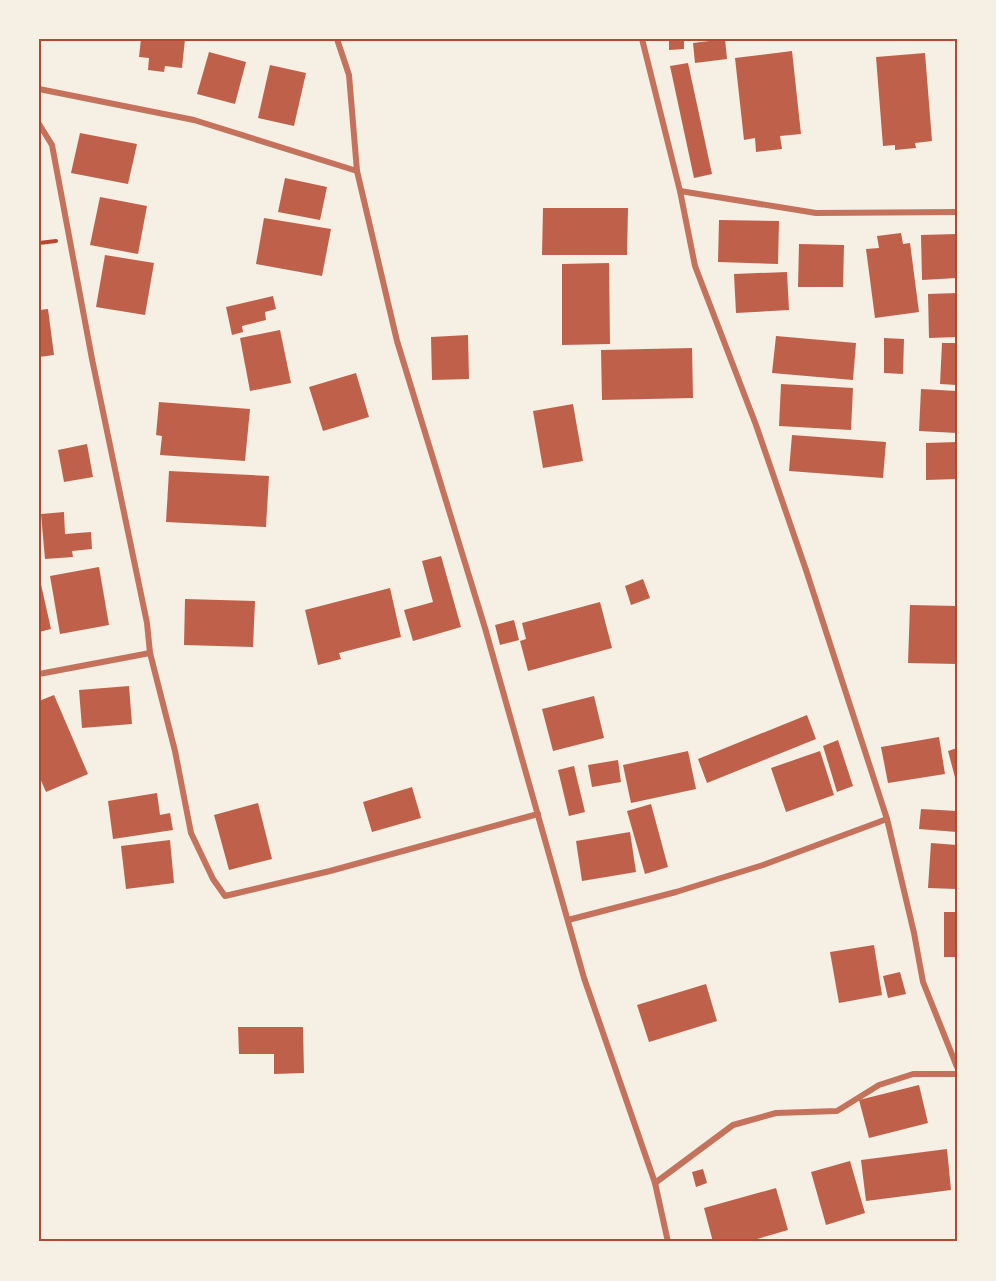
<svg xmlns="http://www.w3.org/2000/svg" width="996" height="1281" font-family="'Fira Sans',sans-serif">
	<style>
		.building { fill: #bf614a }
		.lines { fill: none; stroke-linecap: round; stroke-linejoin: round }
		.path { stroke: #b5482f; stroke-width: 4 }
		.minor { stroke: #c5725c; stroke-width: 6 }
		.neatline { fill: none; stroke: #b5482f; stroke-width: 2 }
	</style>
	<rect width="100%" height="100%" fill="#f6efe4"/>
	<g class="building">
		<polygon points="141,39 185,39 182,68 165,66 164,72 148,70 149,58 139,57"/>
		<polygon points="669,39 684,39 684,49 669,50"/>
		<polygon points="725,39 727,59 695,63 693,43"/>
		<polygon points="792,51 801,134 780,136 782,149 756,152 755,138 744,140 735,58"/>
		<polygon points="209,52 246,62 235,104 197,94"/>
		<polygon points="925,53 932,141 915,143 916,148 895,150 895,145 883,146 876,57"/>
		<polygon points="688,63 712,174 694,178 670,66"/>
		<polygon points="270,65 306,73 294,126 258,118"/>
		<polygon points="80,133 137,144 128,184 71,173"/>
		<polygon points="285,178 327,187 320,220 278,212"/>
		<polygon points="100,197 147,206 138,254 90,245"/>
		<polygon points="543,208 628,208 627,255 542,255"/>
		<polygon points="264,218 331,229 322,276 256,264"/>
		<polygon points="719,220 779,221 778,264 718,262"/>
		<polygon points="901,233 903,244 910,243 919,312 875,318 866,249 879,248 877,236"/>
		<polygon points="957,234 957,278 922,280 921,235"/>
		<polygon points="799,244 844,245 843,287 798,287"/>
		<polygon points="105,255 154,263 145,315 96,307"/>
		<polygon points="609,263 610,344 562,345 562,264"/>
		<polygon points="787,272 789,310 736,313 734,274"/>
		<polygon points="957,293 957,337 929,338 928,294"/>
		<polygon points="273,296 276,309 265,312 266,320 242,326 243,332 232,335 226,307"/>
		<polygon points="48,309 54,355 39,357 39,310"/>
		<polygon points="280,330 291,383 250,391 240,338"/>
		<polygon points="468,335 469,379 432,380 431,337"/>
		<polygon points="776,336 856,343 853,380 772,373"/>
		<polygon points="884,338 904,339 903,374 884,373"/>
		<polygon points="942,343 957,343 957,385 940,384"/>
		<polygon points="692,348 693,398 602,400 601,350"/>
		<polygon points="356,373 369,417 323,431 309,387"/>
		<polygon points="781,384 853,388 851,430 779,426"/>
		<polygon points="921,389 957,391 957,433 919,431"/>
		<polygon points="159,402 250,409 245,461 160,455 162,436 156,435"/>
		<polygon points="573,404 583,461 543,468 533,411"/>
		<polygon points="792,435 886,442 883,478 789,471"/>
		<polygon points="957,442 957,479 926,480 926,443"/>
		<polygon points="87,444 93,477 64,482 58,450"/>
		<polygon points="169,471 269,476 266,527 166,522"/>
		<polygon points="64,512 65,534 91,532 92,549 72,551 73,557 45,559 41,514"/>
		<polygon points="441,556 461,627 413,641 404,610 433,602 422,561"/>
		<polygon points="99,567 109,625 60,634 50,576"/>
		<polygon points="643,579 650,598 631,605 625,586"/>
		<polygon points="40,580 51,629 39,632 39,581"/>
		<polygon points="390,588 401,637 339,653 341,659 318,665 305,610"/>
		<polygon points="185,599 255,601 253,647 184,645"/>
		<polygon points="600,602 612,648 528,671 520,641 526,639 522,623"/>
		<polygon points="910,605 957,606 957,664 908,663"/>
		<polygon points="514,620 519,640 500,645 495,625"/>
		<polygon points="129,686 132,724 82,728 79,690"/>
		<polygon points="54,695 88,774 46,792 39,776 39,701"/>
		<polygon points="594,696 604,738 553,751 542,709"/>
		<polygon points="807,715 816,739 707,783 698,759"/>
		<polygon points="939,737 945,774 888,783 881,747"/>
		<polygon points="838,740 853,786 837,792 823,746"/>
		<polygon points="957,748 957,781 956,781 948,751"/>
		<polygon points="688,751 696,789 631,803 623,765"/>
		<polygon points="820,751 834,795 786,812 771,768"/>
		<polygon points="618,760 621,782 592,787 588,765"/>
		<polygon points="574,766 585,812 569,816 558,770"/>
		<polygon points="412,787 421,818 372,832 363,802"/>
		<polygon points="157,793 160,815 170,813 173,830 113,839 108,801"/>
		<polygon points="258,803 272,859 229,870 214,815"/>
		<polygon points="651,804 668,867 645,874 627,811"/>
		<polygon points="921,809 957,811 957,832 919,829"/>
		<polygon points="630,832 636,872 582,881 576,841"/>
		<polygon points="170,840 174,883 126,889 121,846"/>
		<polygon points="931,843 957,845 957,889 928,888"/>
		<rect x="944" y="912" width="13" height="45"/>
		<polygon points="874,945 882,995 839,1003 830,952"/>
		<polygon points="900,972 906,994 888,998 883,976"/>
		<polygon points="706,984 717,1021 649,1042 637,1005"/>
		<polygon points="238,1027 303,1027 304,1073 274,1074 274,1054 239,1054"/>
		<polygon points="919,1085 928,1123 869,1138 859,1100"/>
		<polygon points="947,1149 951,1190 866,1201 861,1160"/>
		<polygon points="850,1161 865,1213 826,1225 811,1172"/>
		<polygon points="703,1169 707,1183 696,1187 692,1172"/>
		<polygon points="776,1188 788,1230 747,1242 713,1242 704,1208"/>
	</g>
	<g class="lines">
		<polyline class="path" points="39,243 56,241"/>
		<g class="minor">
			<polyline points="337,39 349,75 357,171 397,341 485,628 584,978 655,1183 668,1242"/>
			<polyline points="642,39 680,191 695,266 756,425 806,570 887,819 914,933 923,982 957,1067"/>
			<polyline points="39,89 194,120 357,171"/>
			<polyline points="39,124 52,145 92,359 147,623 150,653 175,751 191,833 213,879 225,896 330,871 538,814"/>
			<polyline points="680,191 816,213 957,212"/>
			<polyline points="39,674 150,653"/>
			<polyline points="568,920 676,892 763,865 887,819"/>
			<polyline points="655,1183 733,1125 776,1113 837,1111 879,1085 913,1074 957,1074"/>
		</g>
	</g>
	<rect width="996" height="1281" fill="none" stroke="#f6efe4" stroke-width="81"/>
	<rect x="40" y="40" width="916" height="1200" class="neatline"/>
</svg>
